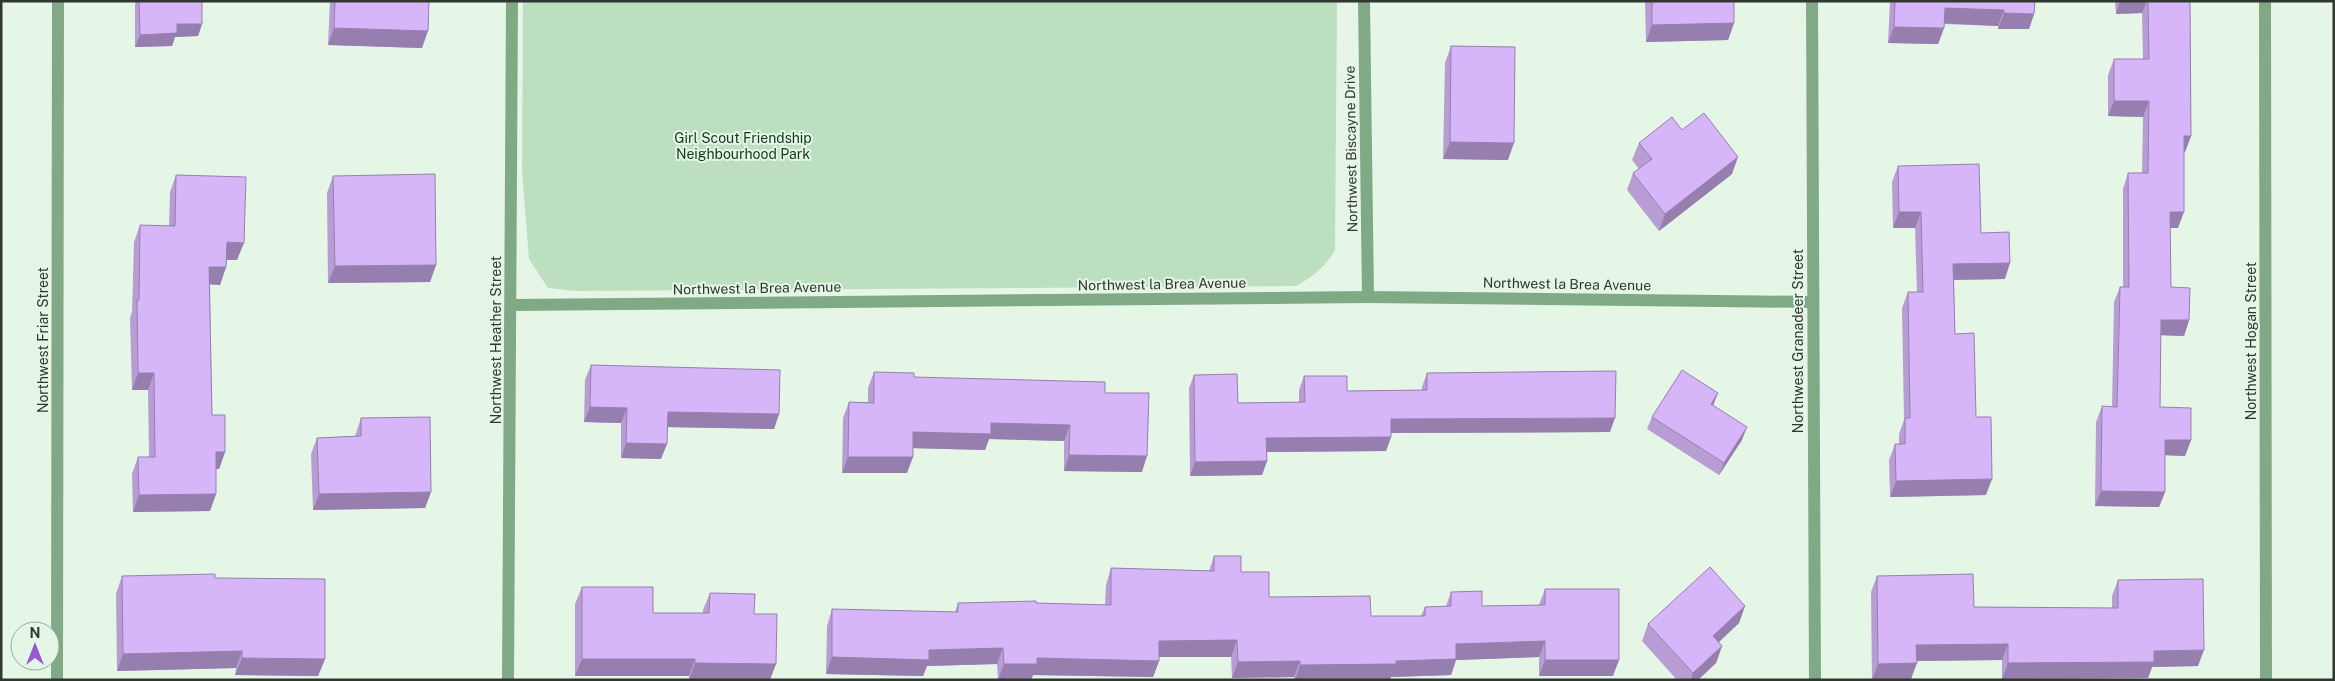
<svg xmlns="http://www.w3.org/2000/svg" width="2335" height="681" font-family="'Public Sans',sans-serif">
	<style>
		.green { fill: #bce0bf }
		.lines { fill: none; stroke-linecap: round; stroke-linejoin: round }
		.minor { stroke: #80aa85; stroke-width: 12 }
		.wall { fill: #b89dd5 }
		.shaded-wall { fill: #967fae }
		.building { fill: #d6b6f8; stroke: #967fae }
		.labels { text-anchor: middle; stroke-width: 4; stroke-linejoin: round; paint-order: stroke }
		.park-label { font-size: 14px; fill: #0d3a18; stroke: #e5f6e7 }
		.street-label { font-size: 14px; fill: #303630; stroke: #e5f6e7 }
	</style>
	<rect width="100%" height="100%" fill="#e5f6e7"/>
	<path class="green" d="M523,1H1337L1335,250C1325,267 1314,276 1296,286L576,291L548,288L529,259L522,171Z"/>
	<g class="lines">
		<g class="minor">
			<polyline points="1364,1 1368,297"/>
			<polyline points="1812,1 1815,680"/>
			<polyline points="2265,1 2266,680"/>
			<polyline points="512,305 1368,297 1812,302"/>
			<polyline points="57,680 58,1"/>
			<polyline points="508,680 512,1"/>
		</g>
	</g>
	<g class="wall">
		<polygon points="136,1 202,1 202,24 198,36 175,37 172,46 135,47 135,5"/>
		<polygon points="330,1 429,1 422,48 328,45"/>
		<polygon points="1645,1 1734,1 1734,23 1728,40 1646,42"/>
		<polygon points="1890,1 2035,1 2034,14 2029,29 1998,29 1998,26 1944,24 1944,28 1938,44 1888,43"/>
		<polygon points="2115,1 2190,1 2191,136 2185,152 2184,152 2178,228 2170,228 2171,287 2189,320 2184,336 2161,335 2160,407 2191,440 2185,456 2165,455 2165,492 2159,507 2095,506 2096,422 2102,406 2112,407 2114,302 2120,287 2123,287 2123,189 2128,173 2142,173 2143,117 2108,116 2108,75 2114,59 2143,59 2142,13 2116,14"/>
		<polygon points="1451,46 1508,160 1443,159 1445,63"/>
		<polygon points="1682,130 1732,174 1659,231 1627,190 1633,173 1639,169 1632,160 1639,143"/>
		<polygon points="1898,166 1981,233 2005,279 1954,280 1955,334 1976,417 1986,495 1890,497 1889,460 1895,444 1899,444 1899,434 1904,420 1902,308 1908,292 1917,292 1915,228 1893,228 1892,182"/>
		<polygon points="176,175 237,260 227,260 226,267 220,285 210,284 212,415 225,452 219,469 216,469 216,494 210,511 133,512 132,474 138,457 149,457 148,390 132,390 130,318 132,312 134,242 140,225 169,226 170,192"/>
		<polygon points="333,176 436,265 430,282 328,283 327,193"/>
		<polygon points="591,365 779,414 774,429 667,427 661,459 621,458 621,423 584,422 585,380"/>
		<polygon points="874,372 914,377 1105,393 1142,472 1064,471 1064,441 989,439 985,450 913,448 907,473 842,473 843,418 849,402 868,402 868,388"/>
		<polygon points="1427,373 1610,432 1391,433 1391,437 1386,451 1267,452 1267,461 1262,475 1190,476 1189,388 1194,375 1238,403 1299,402 1299,390 1304,376 1347,391 1422,390 1422,387"/>
		<polygon points="1713,406 1742,440 1719,475 1647,429 1652,417"/>
		<polygon points="361,418 431,492 425,508 313,510 311,454 317,438 355,436"/>
		<polygon points="1214,556 1241,572 1269,597 1371,616 1421,616 1425,607 1446,606 1451,592 1482,606 1539,605 1545,589 1613,676 1539,676 1539,657 1456,660 1451,675 1391,677 1390,680 1294,680 1294,677 1232,678 1231,657 1159,657 1159,661 1153,677 1033,675 1031,680 998,680 997,664 927,666 923,676 826,674 827,626 832,609 955,612 958,603 1036,603 1105,605 1106,585 1111,568 1209,571"/>
		<polygon points="122,576 215,578 325,659 318,676 235,675 236,668 117,671 116,594"/>
		<polygon points="1877,576 1974,607 2112,608 2112,596 2118,580 2198,666 2152,667 2148,678 2002,679 2002,660 1917,661 1911,679 1872,680 1871,592"/>
		<polygon points="582,587 653,613 703,613 703,610 710,593 754,614 770,680 689,680 689,676 575,676 575,604"/>
		<polygon points="1745,606 1739,623 1719,642 1722,646 1716,663 1698,680 1677,680 1642,641 1648,624"/>
	</g>
	<g class="shaded-wall">
		<polygon points="2120,1 2147,1 2142,13 2116,14"/>
		<polygon points="1945,8 2004,10 1998,26 1939,23"/>
		<polygon points="2004,13 2034,14 2029,29 1998,29"/>
		<polygon points="1734,23 1728,40 1646,42 1652,25"/>
		<polygon points="177,24 202,24 198,36 175,37 172,46 135,47 140,35"/>
		<polygon points="1894,27 1944,28 1938,44 1888,43"/>
		<polygon points="334,28 428,31 422,48 328,45"/>
		<polygon points="2114,101 2149,101 2143,117 2108,116"/>
		<polygon points="2184,136 2191,136 2185,152 2178,152"/>
		<polygon points="1450,142 1514,143 1508,160 1443,159"/>
		<polygon points="1738,157 1732,174 1659,231 1665,214"/>
		<polygon points="1899,212 1921,212 1915,228 1893,228"/>
		<polygon points="2170,212 2184,212 2178,228 2165,228"/>
		<polygon points="227,242 244,243 237,260 221,260"/>
		<polygon points="2010,263 2005,279 1947,280 1953,264"/>
		<polygon points="436,265 430,282 328,283 335,266"/>
		<polygon points="209,267 226,267 220,285 203,284"/>
		<polygon points="2161,320 2189,320 2184,336 2156,335"/>
		<polygon points="138,373 154,373 148,390 132,390"/>
		<polygon points="1718,393 1713,406 1706,417 1711,404"/>
		<polygon points="590,407 627,408 621,423 584,422"/>
		<polygon points="668,412 779,414 774,429 662,427"/>
		<polygon points="1615,418 1610,432 1386,433 1391,419"/>
		<polygon points="991,423 1070,425 1064,441 989,439 985,450 907,448 913,432"/>
		<polygon points="1747,427 1742,440 1719,475 1724,463"/>
		<polygon points="1391,437 1386,451 1261,452 1266,438"/>
		<polygon points="2165,440 2191,440 2185,456 2160,455"/>
		<polygon points="626,443 667,444 661,459 621,458"/>
		<polygon points="216,452 225,452 219,469 210,469"/>
		<polygon points="1069,455 1147,456 1142,472 1064,471"/>
		<polygon points="848,457 913,457 907,473 842,473"/>
		<polygon points="1267,461 1262,475 1190,476 1195,462"/>
		<polygon points="1992,479 1986,495 1890,497 1896,481"/>
		<polygon points="2101,491 2165,492 2159,507 2095,506"/>
		<polygon points="431,492 425,508 313,510 319,494"/>
		<polygon points="216,494 210,511 133,512 139,495"/>
		<polygon points="1745,606 1739,623 1707,653 1713,636"/>
		<polygon points="1237,640 1231,657 1153,657 1159,641"/>
		<polygon points="1545,641 1539,657 1456,660 1451,675 1391,677 1390,680 1295,680 1300,665 1396,661 1456,644"/>
		<polygon points="2008,644 2002,660 1910,661 1916,645"/>
		<polygon points="1722,646 1716,663 1698,680 1691,680 1693,673"/>
		<polygon points="1003,648 997,664 927,666 923,676 826,674 832,657 929,650"/>
		<polygon points="2204,650 2198,666 2152,667 2148,678 2002,679 2008,663 2154,651"/>
		<polygon points="242,651 236,668 117,671 123,654"/>
		<polygon points="242,658 325,659 318,676 235,675"/>
		<polygon points="1037,658 1159,661 1153,677 1033,675 1031,680 998,680 1004,664"/>
		<polygon points="582,659 695,659 689,676 575,676"/>
		<polygon points="1545,660 1619,660 1613,676 1539,676"/>
		<polygon points="1300,661 1294,677 1232,678 1238,662"/>
		<polygon points="695,663 776,664 770,680 689,680"/>
		<polygon points="1917,663 1911,679 1872,680 1878,664"/>
	</g>
	<g class="building">
		<polygon points="139,1 202,1 202,24 177,24 177,33 140,35"/>
		<polygon points="335,1 429,1 428,31 334,28"/>
		<polygon points="1652,1 1734,1 1734,23 1652,25"/>
		<polygon points="1895,1 2035,1 2034,14 2004,13 2004,10 1945,8 1944,28 1894,27"/>
		<polygon points="2148,1 2190,1 2191,136 2184,136 2184,212 2170,212 2171,287 2190,288 2189,320 2161,320 2160,407 2191,408 2191,440 2165,440 2165,492 2101,491 2102,406 2117,407 2120,287 2129,287 2128,173 2148,173 2149,101 2114,101 2114,59 2149,59"/>
		<polygon points="1451,46 1515,47 1514,143 1450,142"/>
		<polygon points="1704,113 1738,157 1665,214 1633,173 1652,159 1639,143 1672,117 1682,130"/>
		<polygon points="1979,164 1981,233 2009,232 2010,263 1953,264 1955,334 1974,333 1976,417 1991,417 1992,479 1896,481 1895,444 1905,444 1905,418 1910,418 1908,292 1923,292 1921,212 1899,212 1898,166"/>
		<polygon points="435,174 436,265 335,266 333,176"/>
		<polygon points="176,175 246,177 244,243 227,242 226,267 209,267 212,415 225,415 225,452 216,452 216,494 139,495 138,457 155,457 154,373 138,373 137,300 139,300 140,225 175,226"/>
		<polygon points="591,365 780,370 779,414 668,412 667,444 626,443 627,408 590,407"/>
		<polygon points="1682,370 1718,393 1711,404 1747,427 1724,463 1652,417"/>
		<polygon points="1616,371 1615,418 1391,419 1391,437 1266,438 1267,461 1195,462 1194,375 1237,374 1238,403 1305,402 1304,376 1347,376 1347,391 1427,390 1427,373"/>
		<polygon points="874,372 914,373 914,377 1105,382 1105,393 1149,393 1147,456 1069,455 1070,425 991,423 991,434 913,432 913,457 848,457 849,402 874,403"/>
		<polygon points="430,417 431,492 319,494 317,438 361,436 361,418"/>
		<polygon points="1214,556 1241,556 1241,572 1269,572 1269,597 1370,596 1371,616 1425,616 1425,607 1451,606 1451,592 1482,591 1482,606 1545,605 1545,589 1619,589 1619,660 1545,660 1545,641 1456,644 1456,659 1396,661 1396,664 1300,665 1300,661 1238,662 1237,640 1159,641 1159,661 1037,658 1037,664 1004,664 1003,648 929,650 929,660 832,657 832,609 958,612 958,603 1036,601 1036,603 1111,605 1111,568 1214,571"/>
		<polygon points="1710,567 1745,606 1713,636 1722,646 1693,673 1648,624"/>
		<polygon points="215,574 215,578 325,579 325,659 242,658 242,651 123,654 122,576"/>
		<polygon points="1973,574 1974,607 2118,608 2118,580 2203,579 2204,650 2154,651 2154,662 2008,663 2008,644 1916,645 1917,663 1878,664 1877,576"/>
		<polygon points="582,587 653,587 653,613 709,613 710,593 755,594 754,614 777,614 776,664 695,663 695,659 582,659"/>
	</g>
	<g class="labels">
		<g class="park-label">
			<text x="743" y="143">Girl Scout Friendship<tspan x="743" dy="16">Neighbourhood Park</tspan></text>
		</g>
		<g class="street-label">
			<text transform="translate(1351 149) rotate(-91)" y="5">Northwest Biscayne Drive</text>
			<text transform="translate(1162 284) rotate(-1)" y="5">Northwest la Brea Avenue</text>
			<text transform="translate(1567 284) rotate(1)" y="5">Northwest la Brea Avenue</text>
			<text transform="translate(757 288) rotate(-1)" y="5">Northwest la Brea Avenue</text>
			<text transform="translate(43 340) rotate(-90)" y="5">Northwest Friar Street</text>
			<text transform="translate(496 340) rotate(-90)" y="5">Northwest Heather Street</text>
			<text transform="translate(1798 341) rotate(-90)" y="5">Northwest Granadeer Street</text>
			<text transform="translate(2251 341) rotate(-90)" y="5">Northwest Hogan Street</text>
		</g>
	</g>
	<rect width="2335" height="681" fill="none" stroke="#303630" stroke-width="5"/>
	<g transform="translate(35 646)"><circle r="24" fill="#e5f6e7" stroke="#9da99e"/>
	<path d="M0-4L9 19L0 12L-9 19Z" fill="#9858ce"/>
	<text y="-8" font-size="14" font-weight="bold" text-anchor="middle" fill="#303630">N</text>
	</g>
</svg>
